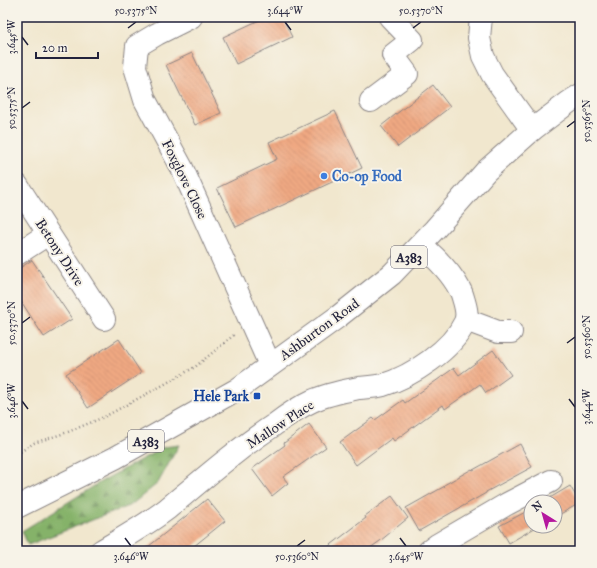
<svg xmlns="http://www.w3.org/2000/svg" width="597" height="568" font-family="'IM FELL Great Primer',serif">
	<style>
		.forest { fill: url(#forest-firs); stroke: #546a52 }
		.building { fill: url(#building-back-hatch) }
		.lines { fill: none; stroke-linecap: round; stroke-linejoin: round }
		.minor-casing { stroke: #8a8484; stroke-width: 24 }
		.major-casing { stroke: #8a8484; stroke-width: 24 }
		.path { stroke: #8a8484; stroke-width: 2.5; stroke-dasharray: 1 3; stroke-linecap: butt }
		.minor { stroke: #fff; stroke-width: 22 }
		.major { stroke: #fff; stroke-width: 22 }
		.ticks { fill: none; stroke: #22223b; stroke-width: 1.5 }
		.shop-dot { fill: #3f7fe0; stroke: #f7f3e8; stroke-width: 1.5 }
		.transit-dot { fill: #1a4fb4; stroke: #f7f3e8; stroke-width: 1.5 }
		.labels { text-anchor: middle; stroke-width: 4; stroke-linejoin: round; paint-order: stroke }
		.shield { fill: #f7f3e8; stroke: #62616f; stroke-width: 1 }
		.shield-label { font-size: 13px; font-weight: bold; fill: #22223b }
		.shop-label { font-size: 14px; font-weight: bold; fill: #366cbe; stroke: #f7f3e8; text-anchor: start }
		.street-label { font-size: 14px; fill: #22223b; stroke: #f7f3e8 }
		.transit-label { font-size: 14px; font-weight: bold; fill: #164399; stroke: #f7f3e8; text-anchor: end }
		.neatline { fill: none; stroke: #22223b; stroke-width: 1.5 }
		.ticks-label { font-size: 10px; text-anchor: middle; fill: #22223b }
	</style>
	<defs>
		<pattern id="forest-firs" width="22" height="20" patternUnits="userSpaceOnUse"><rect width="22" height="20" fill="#85b269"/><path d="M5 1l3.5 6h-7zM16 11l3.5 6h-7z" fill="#6c9058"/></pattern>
		<pattern id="building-back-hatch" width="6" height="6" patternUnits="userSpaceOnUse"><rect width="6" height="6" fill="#efa882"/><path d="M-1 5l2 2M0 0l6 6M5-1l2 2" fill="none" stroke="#cd9071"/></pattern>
	</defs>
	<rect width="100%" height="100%" fill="#f7f3e8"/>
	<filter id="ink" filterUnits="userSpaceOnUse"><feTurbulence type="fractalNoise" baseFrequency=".025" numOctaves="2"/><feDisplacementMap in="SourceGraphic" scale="8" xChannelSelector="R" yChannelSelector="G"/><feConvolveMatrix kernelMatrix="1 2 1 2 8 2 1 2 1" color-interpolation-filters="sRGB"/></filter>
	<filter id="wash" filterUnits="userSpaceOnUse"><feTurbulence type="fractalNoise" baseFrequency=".012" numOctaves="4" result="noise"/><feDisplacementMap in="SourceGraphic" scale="16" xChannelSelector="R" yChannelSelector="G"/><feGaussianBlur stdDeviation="0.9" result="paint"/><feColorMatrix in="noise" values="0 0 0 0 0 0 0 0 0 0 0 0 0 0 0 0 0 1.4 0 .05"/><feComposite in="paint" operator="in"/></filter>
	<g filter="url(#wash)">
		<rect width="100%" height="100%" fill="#f1e7ce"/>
		<polygon class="forest" points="179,445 158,483 131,505 28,545 22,531 102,481 164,447"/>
		<g id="blocks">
			<g class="building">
				<polygon points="266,17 282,17 292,37 236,64 223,37"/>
				<polygon points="192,53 221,113 195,125 166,65"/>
				<polygon points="433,85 450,107 398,147 381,126"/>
				<polygon points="335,111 362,168 236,227 217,188 277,159 269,142"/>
				<polygon points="32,260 72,319 44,337 17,295 17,270"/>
				<polygon points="119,339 141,373 88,408 66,374"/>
				<polygon points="493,350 511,375 486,393 480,384 445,409 443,405 394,441 392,438 356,465 340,442 373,418 375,420 403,400 405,403 454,368 459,375"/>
				<polygon points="309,424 326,447 283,477 288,483 272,496 252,469 285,445 284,443"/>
				<polygon points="520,444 532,467 486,492 486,493 419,531 406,508 445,486 444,485 472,469 473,470"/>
				<polygon points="570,486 580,503 555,517 555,502 543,502"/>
				<polygon points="392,496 408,518 380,541 366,551 323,551 366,518 365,516"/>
				<polygon points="207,499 225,521 188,551 143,551"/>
				<polygon points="531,509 531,526 538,526 509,543 499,526"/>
			</g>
		</g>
	</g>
	<g filter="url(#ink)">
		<use href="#blocks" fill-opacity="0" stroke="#8a8484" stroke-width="1"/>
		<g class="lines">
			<defs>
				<g id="minor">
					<polyline points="191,17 157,34 137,46 135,67 145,100 182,168 270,365"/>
					<polyline points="481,17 479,38 483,56 492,74 532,130"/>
					<polyline points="371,101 407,74 393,55 412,40 390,17"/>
					<polyline points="17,185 104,319"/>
					<polyline points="17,254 48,234"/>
					<polyline points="466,320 498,332 511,332"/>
					<path d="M101,551C123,538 146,525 167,509C202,480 236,450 274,425C286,416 299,407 312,401C327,394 344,391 359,388C367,387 375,387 383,385C412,376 452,350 465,322C468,315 466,308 464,301C463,298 462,293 460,290C452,274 434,256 421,245"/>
					<polyline points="429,551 437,545 507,504 551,481"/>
				</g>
				<polyline id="major" points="17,507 115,458 238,389 339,316 392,274 435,229 486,171 532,130 569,102 580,95"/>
			</defs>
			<use href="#minor" class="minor-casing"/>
			<use href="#major" class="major-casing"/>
			<g class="path">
				<polyline points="17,454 34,443 68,432 104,417 165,384 195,367 234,335"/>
				<polyline points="66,551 81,545"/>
			</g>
			<use href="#minor" class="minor"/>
			<use href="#major" class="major"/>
		</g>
	</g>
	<path class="ticks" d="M285,22L291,30M128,28L136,22M413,28L421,22M22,37L28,45M22,108L30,102M567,127L575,121M22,323L30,317M567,343L575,337M569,399L575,407M22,401L28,409M125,538L131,546M400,538L406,546M297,546L305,540"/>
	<circle class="shop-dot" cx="324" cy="176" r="4"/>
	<rect class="transit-dot" x="253" y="392" width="8" height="8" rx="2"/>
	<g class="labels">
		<g class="shield">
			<rect x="391" y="246" width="36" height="22" rx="3"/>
			<rect x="128" y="430" width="36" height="22" rx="3"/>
		</g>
		<g class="shield-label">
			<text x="409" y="262">A383</text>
			<text x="146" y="446">A383</text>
		</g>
		<g class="shop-label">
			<text x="332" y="181">Co-op Food</text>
		</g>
		<g class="street-label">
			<text transform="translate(185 179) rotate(64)" y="5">Foxglove Close</text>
			<text transform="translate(60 252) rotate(57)" y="5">Betony Drive</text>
			<text transform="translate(319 329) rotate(-36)" y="5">Ashburton Road</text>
			<text transform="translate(280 424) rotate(-33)" y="5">Mallow Place</text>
		</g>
		<g class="transit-label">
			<text x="249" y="401">Hele Park</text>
		</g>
	</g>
	<rect width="597" height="568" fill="none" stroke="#f7f3e8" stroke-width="44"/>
	<g transform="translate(543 514) rotate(323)"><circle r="19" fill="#f7f3e8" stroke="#a29fa3"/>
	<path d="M0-3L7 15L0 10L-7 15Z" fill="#b5179e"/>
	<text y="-6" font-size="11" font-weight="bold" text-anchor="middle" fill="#22223b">N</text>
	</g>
	<path d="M36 52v6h62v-6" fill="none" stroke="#22223b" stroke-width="2"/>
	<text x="42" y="52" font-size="12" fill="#22223b" stroke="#f7f3e8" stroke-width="3" paint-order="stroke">20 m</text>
	<rect x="22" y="22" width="553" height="524" class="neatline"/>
	<g class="ticks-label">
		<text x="136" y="14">50.5375°N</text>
		<text x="285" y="14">3.644°W</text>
		<text x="421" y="14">50.5370°N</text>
		<text transform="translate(11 37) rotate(-90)" y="4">3.645°W</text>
		<text transform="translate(11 108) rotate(-90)" y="4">50.5375°N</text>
		<text transform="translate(586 121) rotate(-90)" y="4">50.5365°N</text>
		<text transform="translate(11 323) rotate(-90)" y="4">50.5370°N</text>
		<text transform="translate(586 337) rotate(-90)" y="4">50.5360°N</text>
		<text transform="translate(11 401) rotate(-90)" y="4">3.646°W</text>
		<text transform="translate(586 407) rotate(-90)" y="4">3.644°W</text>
		<text x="131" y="560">3.646°W</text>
		<text x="297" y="560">50.5360°N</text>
		<text x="406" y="560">3.645°W</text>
	</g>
</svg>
